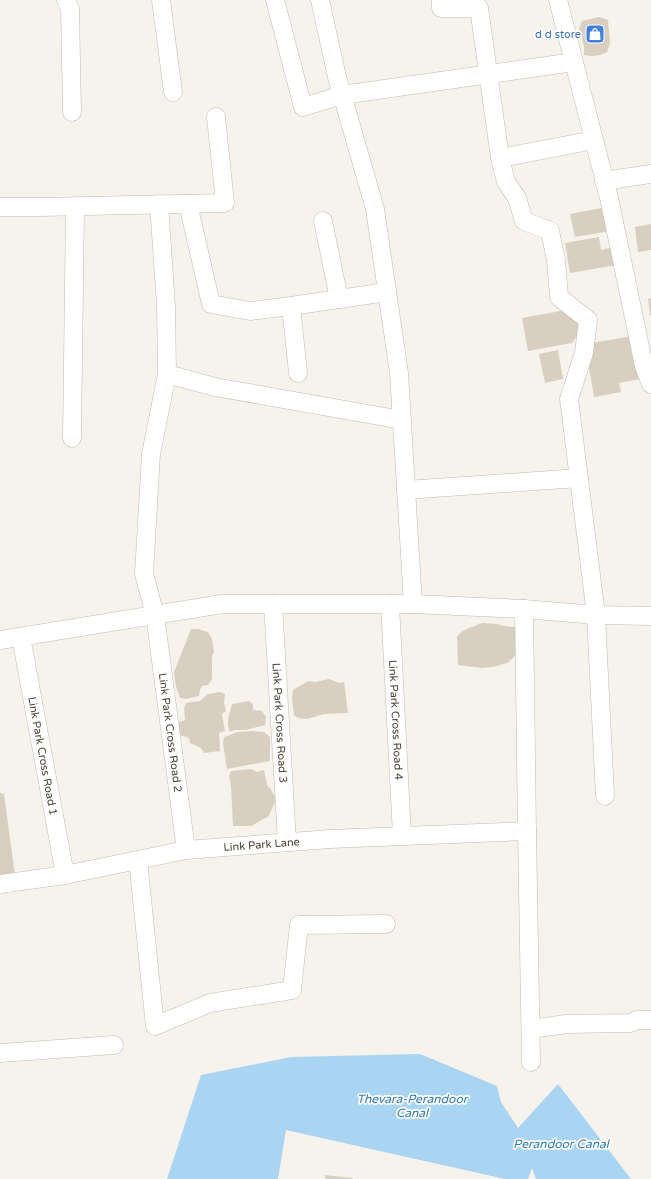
<svg xmlns="http://www.w3.org/2000/svg" width="651" height="1179" font-family="'Varela Round',sans-serif">
	<style>
		.water { fill: #a9d4f2 }
		.building { fill: #d8cfc1 }
		.lines { fill: none; stroke-linecap: round; stroke-linejoin: round }
		.street-casing { stroke: #c2bbae; stroke-width: 19 }
		.street { stroke: #fff; stroke-width: 18 }
		.labels { text-anchor: middle; stroke-width: 3.5; stroke-linejoin: round; paint-order: stroke }
		.shop-label { font-size: 11px; fill: #366cbe; stroke: #fff; text-anchor: end }
		.street-label { font-size: 11px; fill: #4b4439; stroke: #fff }
		.water-label { font-size: 12px; font-style: italic; fill: #2e7ab2; stroke: #fff }
	</style>
	<rect width="100%" height="100%" fill="#f6f3ec"/>
	<polygon class="water" points="420,1054 497,1086 501,1102 518,1128 558,1084 631,1179 536,1179 532,1168 528,1179 505,1179 286,1130 278,1179 167,1179 201,1075 291,1057"/>
	<g class="building">
		<polygon points="599,17 608,20 610,42 607,52 600,55 592,56 584,55 584,46 579,29 582,21"/>
		<polygon points="607,207 611,231 575,237 570,214"/>
		<polygon points="651,224 651,250 638,252 635,227"/>
		<polygon points="599,237 601,250 614,247 617,265 570,273 565,243"/>
		<polygon points="651,298 651,315 650,315 648,299"/>
		<polygon points="566,310 588,320 572,343 528,351 522,318"/>
		<polygon points="633,336 640,379 619,383 621,392 594,397 585,344"/>
		<polygon points="558,350 563,379 545,383 539,354"/>
		<polygon points="482,623 497,624 504,626 514,627 520,629 520,647 515,656 507,663 493,667 482,668 458,665 457,637 462,631"/>
		<polygon points="191,629 198,629 208,632 212,639 214,652 212,657 212,679 208,685 202,686 200,690 199,696 186,699 180,698 176,686 174,672"/>
		<polygon points="329,679 339,683 344,682 348,713 324,714 307,719 298,718 294,715 292,699 293,690 308,681 315,682"/>
		<polygon points="220,692 225,694 224,702 226,711 222,714 225,731 219,733 220,751 204,753 201,748 190,743 189,738 177,734 177,727 179,722 185,720 184,708 186,703 200,701 208,694"/>
		<polygon points="249,701 253,704 253,710 262,711 266,717 265,725 246,730 234,730 230,732 228,726 228,719 232,704"/>
		<polygon points="253,731 264,732 270,737 270,761 227,769 223,744 224,737 238,732"/>
		<polygon points="251,769 257,772 264,770 267,785 270,788 276,799 269,816 251,826 233,826 231,786 229,776 231,771"/>
		<polygon points="0,793 4,794 15,875 0,875"/>
		<polygon points="325,1175 353,1178 353,1179 325,1179"/>
	</g>
	<g class="lines">
		<defs>
			<g id="street">
				<polyline points="66,0 70,9 72,112"/>
				<polyline points="161,0 173,92"/>
				<polyline points="275,0 303,107 342,95 574,62"/>
				<polyline points="441,0 441,8 479,8 500,158 594,140"/>
				<polyline points="558,0 609,198 644,366 651,384"/>
				<polyline points="500,158 506,182 517,198 524,221 550,231 556,260 559,297 588,320 584,353 569,399 596,615 605,796"/>
				<polyline points="604,181 651,174"/>
				<polyline points="159,204 166,306 167,374 215,387 402,420"/>
				<polyline points="188,204 211,304 250,311 291,306 387,292"/>
				<polyline points="0,207 40,207 225,203 216,117"/>
				<polyline points="323,221 339,299"/>
				<polyline points="291,306 298,373"/>
				<path id="s1" d="M167,374L151,454L144,574L155,615L186,850"/>
				<polyline points="72,438 75,207"/>
				<polyline points="406,490 579,478"/>
				<path id="s2" d="M273,604L287,842"/>
				<path id="s3" d="M390,604L402,836"/>
				<polyline points="413,604 524,609 596,615 651,616"/>
				<polyline points="524,609 527,831 531,1062"/>
				<path id="s4" d="M21,637L65,875"/>
				<polyline points="0,640 222,604 413,604 399,373 375,209 337,77 320,0"/>
				<polyline points="138,860 155,1026 210,1003 292,990 299,925 386,924"/>
				<path id="s5" d="M0,884L65,875L186,850L330,839L527,831"/>
				<polyline points="531,1029 566,1024 630,1023 637,1020 651,1020"/>
				<polyline points="0,1053 114,1045"/>
			</g>
		</defs>
		<use href="#street" class="street-casing"/>
		<use href="#street" class="street"/>
	</g>
	<defs>
		<symbol id="shop-square" viewBox="-11 -11 22 22"><rect x="-9" y="-9" width="18" height="18" rx="4" fill="#3f7fe0" stroke="#fff"/><path d="M-5-2.5h2.3a2.7 3.5 0 0 1 5.4 0H5L5.5 6h-11ZM-1.5-2.5h3a1.5 2.3 0 0 0-3 0Z" fill="#fff"/></symbol>
	</defs>
	<g fill-rule="evenodd">
		<use href="#shop-square" x="584" y="23" width="22" height="22"/>
	</g>
	<g class="labels">
		<g class="shop-label">
			<text x="581" y="38">d d store</text>
		</g>
		<g class="street-label">
			<text dy="4" stroke="none"><textPath href="#s3" startOffset="116">Link Park Cross Road 4</textPath></text>
			<text dy="4" stroke="none"><textPath href="#s2" startOffset="119">Link Park Cross Road 3</textPath></text>
			<text dy="4" stroke="none"><textPath href="#s1" startOffset="363">Link Park Cross Road 2</textPath></text>
			<text dy="4" stroke="none"><textPath href="#s4" startOffset="121">Link Park Cross Road 1</textPath></text>
			<text dy="4" stroke="none"><textPath href="#s5" startOffset="265">Link Park Lane</textPath></text>
		</g>
		<g class="water-label">
			<text x="412" y="1103">Thevara-Perandoor<tspan x="412" dy="14">Canal</tspan></text>
			<text x="561" y="1148">Perandoor Canal</text>
		</g>
	</g>
</svg>
